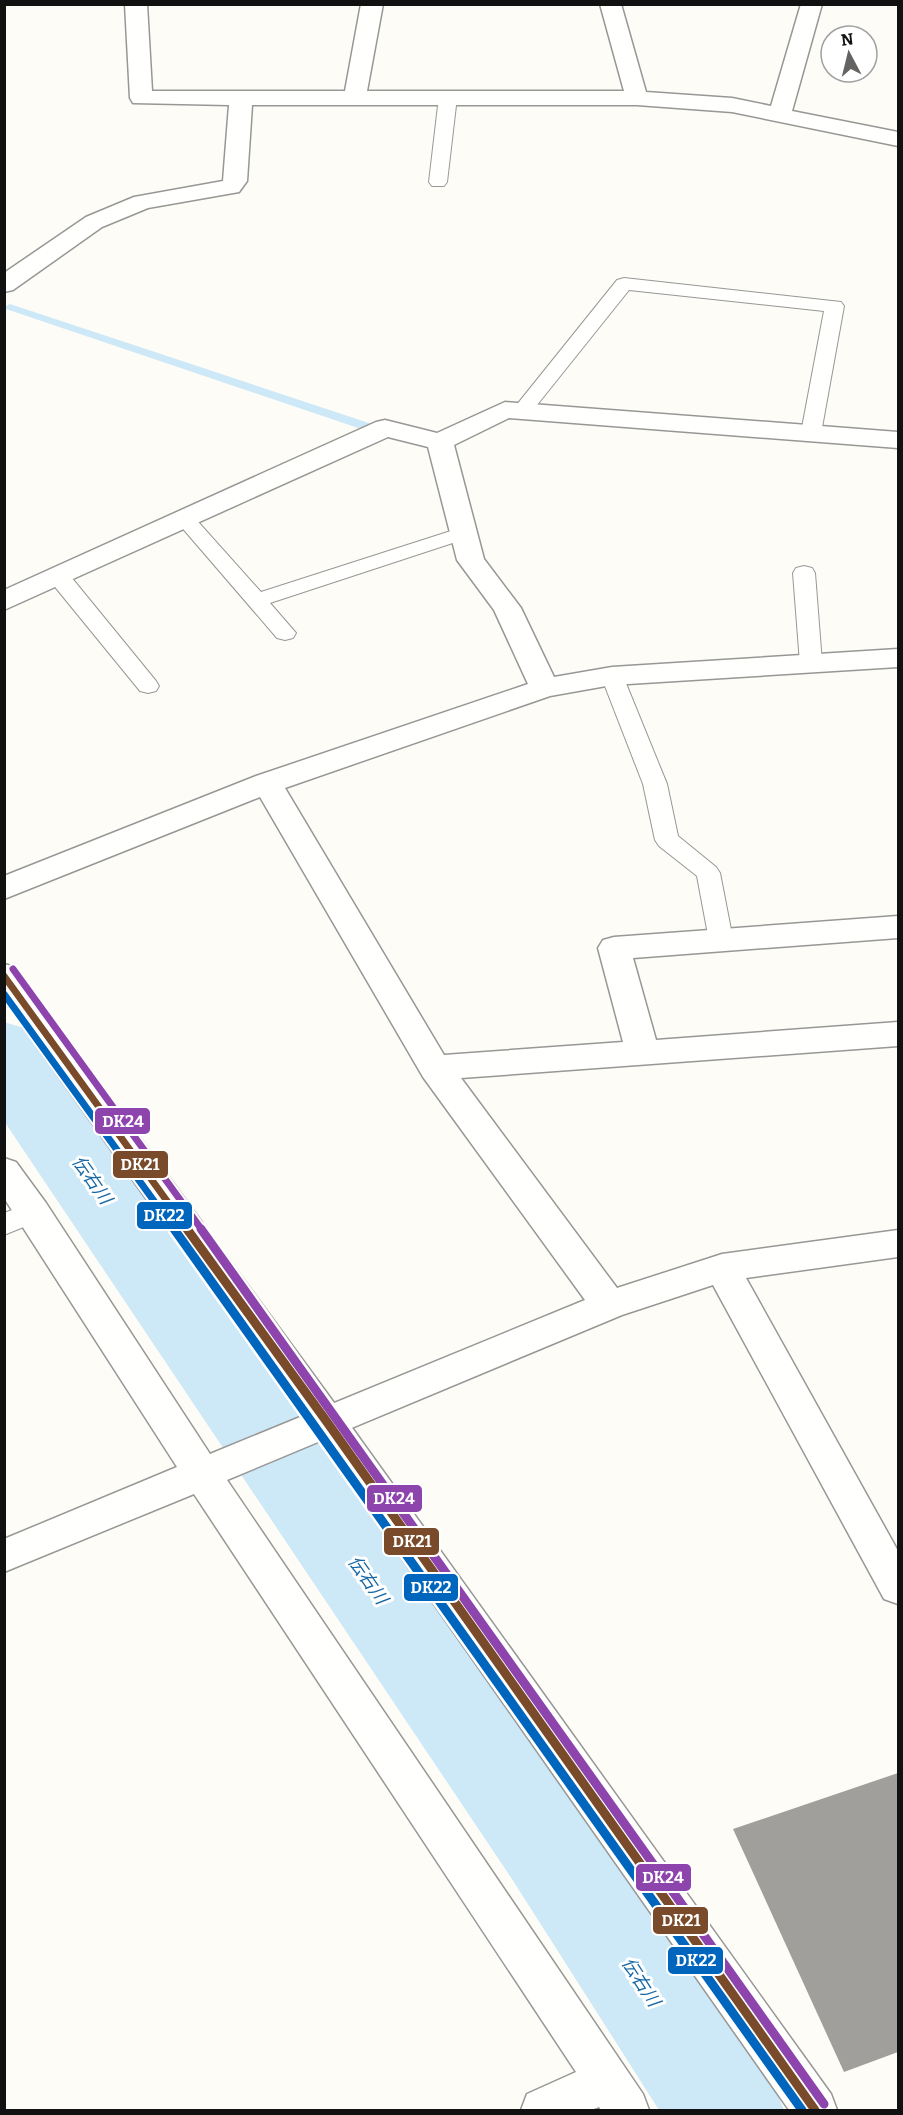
<svg xmlns="http://www.w3.org/2000/svg" width="903" height="2115" font-family="Bitter,'Noto Sans JP',serif">
	<style>
		.lines { fill: none; stroke-linecap: round; stroke-linejoin: round }
		.stream { fill: #cde8f7; fill-rule: evenodd }
		.river { fill: #cde8f7; fill-rule: evenodd }
		.building { fill: #a19f9c }
		.service-casing { stroke: #979795; stroke-width: 2 }
		.minor-casing { stroke: #979795; stroke-width: 3 }
		.tertiary-casing { stroke: #979795; stroke-width: 3 }
		.service { fill: #fffffe; fill-rule: evenodd }
		.minor { fill: #fffffe; fill-rule: evenodd }
		.tertiary { fill: #fffffe; fill-rule: evenodd }
		.bus-1-far1-casing { stroke: #fff; stroke-width: 11 }
		.bus-1-casing { stroke: #fff; stroke-width: 14 }
		.bus-2-far1-casing { stroke: #fff; stroke-width: 11 }
		.bus-2-casing { stroke: #fff; stroke-width: 14 }
		.bus-3-far1-casing { stroke: #fff; stroke-width: 11 }
		.bus-3-casing { stroke: #fff; stroke-width: 14 }
		.bus-1-far1 { stroke: #7a4b2a; stroke-width: 7 }
		.bus-1 { stroke: #7a4b2a; stroke-width: 9 }
		.bus-2-far1 { stroke: #0065bd; stroke-width: 7 }
		.bus-2 { stroke: #0065bd; stroke-width: 9 }
		.bus-3-far1 { stroke: #8e44ad; stroke-width: 7 }
		.bus-3 { stroke: #8e44ad; stroke-width: 9 }
		.labels { text-anchor: middle; stroke-width: 6; stroke-linejoin: round; paint-order: stroke }
		.water-label { font-size: 18px; font-style: italic; fill: #1768a6; stroke: #fff }
		.line-badge { stroke: #fff; stroke-width: 2 }
		.badge-label { font-size: 16px; text-anchor: middle; font-weight: bold; fill: #fff }
	</style>
	<rect width="100%" height="100%" fill="#fdfcf7"/>
	<g class="lines">
		<polygon class="stream" points="10,304 378,426 380,429 378,432 370,432 6,309 4,307"/>
		<polygon class="river" points="4,1022 34,1031 588,1809 767,2069 784,2110 659,2110 512,1879 4,1121"/>
	</g>
	<polygon class="building" points="898,1773 898,2052 844,2072 733,1829"/>
	<g class="lines">
		<defs>
			<g id="service">
				<polygon points="448,92 454,93 457,97 447,182 444,186 432,186 429,182 439,97 442,93"/>
				<polygon points="624,278 841,302 844,306 821,433 818,437 804,437 801,433 824,311 629,290 529,415 515,415 512,411 515,407 617,280"/>
				<polygon points="185,513 192,515 261,592 457,529 464,527 471,529 474,533 471,537 270,603 296,633 293,638 285,640 277,638 178,523 175,519 178,515"/>
				<polygon points="804,566 812,568 815,573 822,663 819,668 811,670 803,668 800,663 793,573 796,568"/>
				<polygon points="59,570 67,572 156,681 159,686 156,691 148,693 140,691 51,582 48,577 51,572"/>
				<polygon points="612,669 620,671 623,676 667,784 678,836 716,867 720,873 733,940 730,946 721,949 712,946 709,940 697,876 659,846 655,840 643,784 601,676 604,671"/>
				<polygon points="34,1202 43,1205 47,1212 43,1219 4,1235 4,1213"/>
			</g>
			<g id="minor">
				<polygon points="125,4 147,4 152,91 345,91 361,4 383,4 367,91 624,91 600,4 621,4 646,92 732,98 771,106 801,4 822,4 792,111 898,132 898,146 732,112 637,105 252,105 247,181 239,192 148,208 102,227 13,290 4,292 4,273 86,217 134,197 223,181 229,105 133,103 130,98"/>
				<polygon points="505,402 898,432 898,448 509,418 454,445 484,559 521,608 554,677 612,667 898,649 898,667 612,685 550,696 285,788 444,1055 623,1042 598,948 603,940 614,937 898,916 898,938 633,958 656,1040 898,1022 898,1046 461,1078 617,1288 722,1254 898,1230 898,1257 746,1278 898,1551 898,1604 884,1599 713,1285 622,1315 227,1480 643,2094 649,2110 601,2110 599,2107 591,2110 521,2110 527,2094 576,2072 194,1494 4,1572 4,1539 177,1467 4,1198 4,1158 16,1162 46,1203 210,1454 585,1300 423,1077 260,797 4,899 4,876 256,776 528,684 494,610 457,560 428,447 388,437 4,610 4,590 376,422 385,420 437,433"/>
			</g>
			<polygon id="tertiary" points="4,964 15,967 340,1411 831,2094 837,2110 789,2110 314,1433 4,1000"/>
		</defs>
		<use href="#service" class="service-casing"/>
		<use href="#minor" class="minor-casing"/>
		<use href="#tertiary" class="tertiary-casing"/>
		<use href="#service" class="service"/>
		<use href="#minor" class="minor"/>
		<use href="#tertiary" class="tertiary"/>
		<defs>
			<polyline id="bus-1-far1" points="4,976 188,1230"/>
			<polyline id="bus-1" points="187,1229 327,1422 815,2110"/>
			<polyline id="bus-2-far1" points="4,994 175,1230"/>
			<polyline id="bus-2" points="174,1229 802,2110"/>
			<polyline id="bus-3-far1" points="13,969 202,1230"/>
			<polyline id="bus-3" points="201,1229 824,2104"/>
		</defs>
		<use href="#bus-1-far1" class="bus-1-far1-casing"/>
		<use href="#bus-1" class="bus-1-casing"/>
		<use href="#bus-2-far1" class="bus-2-far1-casing"/>
		<use href="#bus-2" class="bus-2-casing"/>
		<use href="#bus-3-far1" class="bus-3-far1-casing"/>
		<use href="#bus-3" class="bus-3-casing"/>
		<use href="#bus-1-far1" class="bus-1-far1"/>
		<use href="#bus-1" class="bus-1"/>
		<use href="#bus-2-far1" class="bus-2-far1"/>
		<use href="#bus-2" class="bus-2"/>
		<use href="#bus-3-far1" class="bus-3-far1"/>
		<use href="#bus-3" class="bus-3"/>
	</g>
	<g class="labels">
		<g class="water-label">
			<text transform="translate(92 1180) rotate(55)" y="6">伝右川</text>
			<text transform="translate(368 1580) rotate(55)" y="6">伝右川</text>
			<text transform="translate(641 1982) rotate(57)" y="6">伝右川</text>
		</g>
	</g>
	<g class="line-badge">
		<rect x="94" y="1107" width="57" height="28" rx="6" fill="#8e44ad"/>
		<rect x="112" y="1150" width="57" height="29" rx="6" fill="#7a4b2a"/>
		<rect x="136" y="1201" width="57" height="29" rx="6" fill="#0065bd"/>
		<rect x="366" y="1484" width="57" height="29" rx="6" fill="#8e44ad"/>
		<rect x="383" y="1527" width="57" height="29" rx="6" fill="#7a4b2a"/>
		<rect x="403" y="1573" width="56" height="29" rx="6" fill="#0065bd"/>
		<rect x="635" y="1863" width="57" height="29" rx="6" fill="#8e44ad"/>
		<rect x="652" y="1906" width="57" height="29" rx="6" fill="#7a4b2a"/>
		<rect x="667" y="1946" width="57" height="29" rx="6" fill="#0065bd"/>
	</g>
	<g class="badge-label">
		<text x="123" y="1127">DK24</text>
		<text x="140" y="1170">DK21</text>
		<text x="164" y="1221">DK22</text>
		<text x="394" y="1504">DK24</text>
		<text x="412" y="1547">DK21</text>
		<text x="431" y="1593">DK22</text>
		<text x="663" y="1883">DK24</text>
		<text x="681" y="1926">DK21</text>
		<text x="696" y="1966">DK22</text>
	</g>
	<rect width="903" height="2115" fill="none" stroke="#111111" stroke-width="12"/>
	<g transform="translate(849 54) rotate(353)"><circle r="28" fill="#ffffff" stroke="#a0a0a0" stroke-width="1.5"/>
	<path d="M0-4.5L10 22L0 15L-10 22Z" fill="#646362"/>
	<text y="-9" font-size="16" font-weight="bold" text-anchor="middle" fill="#111111">N</text>
	</g>
</svg>
